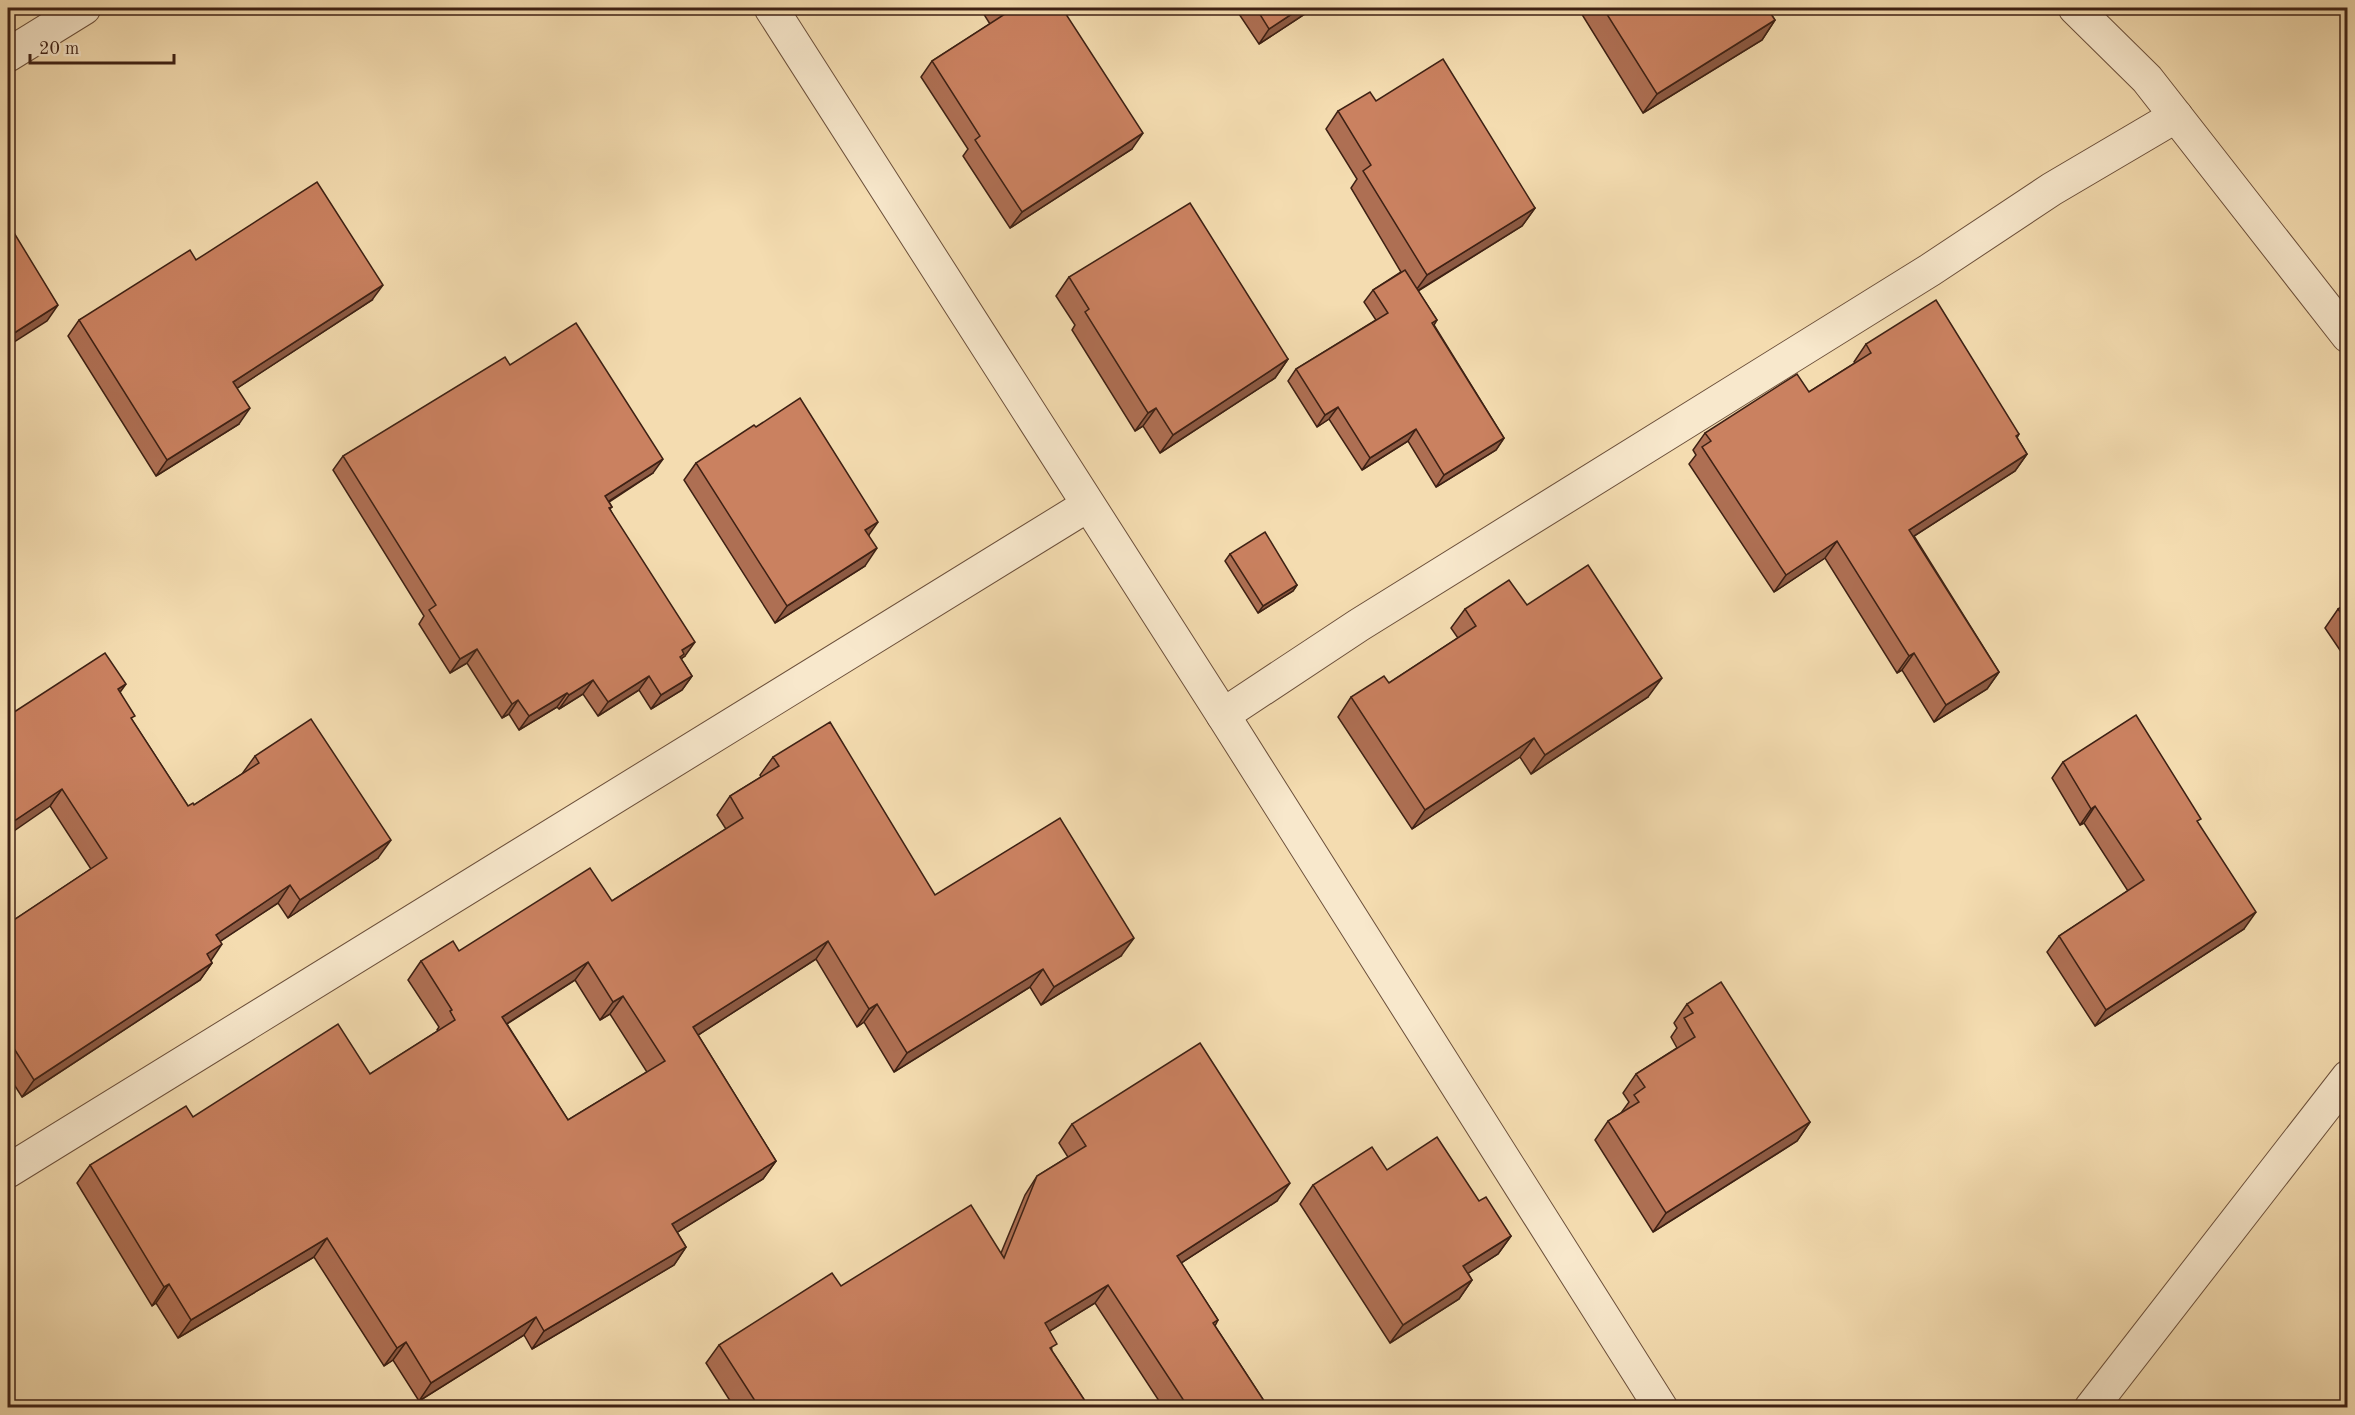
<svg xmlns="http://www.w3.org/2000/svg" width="2355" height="1415" font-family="'Old Standard TT',serif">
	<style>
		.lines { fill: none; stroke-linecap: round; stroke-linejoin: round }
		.minor-casing { stroke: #6c503b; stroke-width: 35 }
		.tertiary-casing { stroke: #6c503b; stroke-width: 35 }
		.minor { stroke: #f8e8cc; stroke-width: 33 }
		.tertiary { stroke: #f8e8cc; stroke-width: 33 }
		.wall { fill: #ae6f53; stroke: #3e2114; stroke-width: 1.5; fill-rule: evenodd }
		.shaded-wall { fill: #8d5a43; stroke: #3e2114; stroke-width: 1.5 }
		.building { fill: #ca8160; stroke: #3e2114; stroke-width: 1.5; fill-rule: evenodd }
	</style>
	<rect width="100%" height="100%" fill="#f4dcb0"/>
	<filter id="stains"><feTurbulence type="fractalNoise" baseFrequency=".00333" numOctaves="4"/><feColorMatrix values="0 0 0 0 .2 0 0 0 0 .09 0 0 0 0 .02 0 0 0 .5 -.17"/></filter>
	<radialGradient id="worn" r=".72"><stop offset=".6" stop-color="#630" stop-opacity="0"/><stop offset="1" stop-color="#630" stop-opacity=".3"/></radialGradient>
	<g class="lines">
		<defs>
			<g id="minor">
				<polyline points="771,8 1223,715 1661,1408"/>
				<polyline points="2075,8 2147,79 2348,336"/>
				<polyline points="8,55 84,8"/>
				<polyline points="1223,715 1359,625 1930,270 2052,189 2176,116"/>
				<polyline points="8,1171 1088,505"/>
			</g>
			<polyline id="tertiary" points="2091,1408 2348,1077"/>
		</defs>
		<use href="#minor" class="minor-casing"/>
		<use href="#tertiary" class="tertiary-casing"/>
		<use href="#minor" class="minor"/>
		<use href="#tertiary" class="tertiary"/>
	</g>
	<g class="wall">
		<polygon points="980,8 1062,8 1132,149 1010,228 963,156 968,149 921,77 932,61 990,24"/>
		<polygon points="1235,8 1314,8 1259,44"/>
		<polygon points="1578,8 1767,8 1775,20 1762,40 1643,113"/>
		<polygon points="1376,101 1535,208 1522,226 1418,291 1437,320 1434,325 1504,438 1496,450 1436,487 1408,441 1362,470 1329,419 1317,427 1288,381 1296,369 1376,320 1364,302 1373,290 1401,272 1351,188 1357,179 1326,129 1338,111"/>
		<polygon points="196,260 372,300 237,388 239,424 156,476 68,336 79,320"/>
		<polygon points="1069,277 1288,359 1275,378 1160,453 1143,426 1135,431 1072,330 1075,325 1056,296"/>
		<polygon points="1866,344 2019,434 2017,438 2027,454 2015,471 1914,536 1999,672 1987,689 1934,722 1902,670 1897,673 1825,558 1774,592 1689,464 1696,455 1693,450 1705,433 1809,392 1855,363 1854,362"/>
		<polygon points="510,365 653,473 609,502 612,507 610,509 685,656 681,659 692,676 682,690 651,709 639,690 598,716 583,694 559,709 557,707 519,730 509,714 502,718 467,663 450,673 419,624 424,616 333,470 343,456"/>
		<polygon points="696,463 869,535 865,566 775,623 684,480"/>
		<polygon points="1230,554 1297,585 1293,591 1258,613 1225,561"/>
		<polygon points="2348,603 2348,662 2325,628 2338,609"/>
		<polygon points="1527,605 1648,697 1531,774 1520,757 1412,829 1338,717 1351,697 1389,683 1458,638 1451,628 1465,609"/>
		<polygon points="120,692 132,720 188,806 194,805 242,774 255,756 378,858 288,918 278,903 220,941 211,960 212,963 200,980 22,1097 8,1075 8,924 91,869 50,806"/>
		<path d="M773,757L935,895L1121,956L1041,1005L1030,987L894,1072L864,1022L857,1027L816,959L698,1035L776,1161L763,1179L677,1232L686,1247L674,1265L532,1349L524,1335L419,1401L393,1360L384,1366L314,1257L178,1338L156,1303L152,1306L77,1183L90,1165L193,1117L370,1074L438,1031L437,1030L439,1027L408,980L421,961L459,951L612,901L726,829L717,815L730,796L761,777L760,775ZM575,980L600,1020L610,1014L647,1072L568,1120L507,1024Z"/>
		<polygon points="2063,762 2198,823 2244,929 2095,1026 2047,952 2059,936 2128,891 2084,823 2080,825 2052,778"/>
		<polygon points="1687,1004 1810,1122 1797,1141 1653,1232 1595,1140 1608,1121 1621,1113 1629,1102 1623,1093 1636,1074 1677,1048 1671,1037 1677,1028 1674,1023"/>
		<polygon points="1072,1124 1277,1201 1181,1263 1218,1320 1215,1326 1268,1407 1163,1407 1095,1303 1049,1331 1052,1351 1089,1407 734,1407 706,1363 719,1345 841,1286 1001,1253 1025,1195 1037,1176 1068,1157 1059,1143"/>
		<polygon points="1387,1170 1479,1201 1511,1236 1498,1254 1468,1273 1472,1280 1459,1299 1390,1343 1300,1204 1313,1185"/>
	</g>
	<g class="shaded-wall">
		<polygon points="1301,8 1314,8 1259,44 1269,29"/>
		<polygon points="1775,20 1762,40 1643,113 1657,94"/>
		<polygon points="1143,133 1132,149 1010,228 1022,212"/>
		<polygon points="1535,208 1522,226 1414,293 1427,275"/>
		<polygon points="383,285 372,300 222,398 233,382"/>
		<polygon points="58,305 47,321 8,346 8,337"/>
		<polygon points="1288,359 1275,378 1160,453 1173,435"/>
		<polygon points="1338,407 1329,419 1317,427 1325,415"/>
		<polygon points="250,408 239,424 156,476 167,460"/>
		<polygon points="1156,408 1143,426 1135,431 1148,413"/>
		<polygon points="1416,429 1408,441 1362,470 1370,458"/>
		<polygon points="1504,438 1496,450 1436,487 1444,475"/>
		<polygon points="2027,454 2015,471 1897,547 1909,530"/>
		<polygon points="663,459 653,473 595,510 605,496"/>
		<polygon points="878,522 866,539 865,530"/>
		<polygon points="1837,541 1825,558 1774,592 1786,575"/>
		<polygon points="877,548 865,566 775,623 787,606"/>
		<polygon points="1297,585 1293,591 1258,613 1263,606"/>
		<polygon points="695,642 685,656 682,658 675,668 682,650"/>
		<polygon points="477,649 467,663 450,673 460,659"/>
		<polygon points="1914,653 1902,670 1897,673 1909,656"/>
		<polygon points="1999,672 1987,689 1934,722 1946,705"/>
		<polygon points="649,676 639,690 598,716 608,702"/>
		<polygon points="692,676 682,690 651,709 661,695"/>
		<polygon points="1662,678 1648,697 1531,774 1545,755"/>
		<polygon points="593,680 583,694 559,709 569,695"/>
		<polygon points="126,684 113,702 118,689"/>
		<polygon points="567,693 557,707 519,730 529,716"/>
		<polygon points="518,700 509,714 502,718 512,704"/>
		<polygon points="1534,738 1520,757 1412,829 1425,810"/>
		<polygon points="62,789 50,806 8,835 8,825"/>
		<polygon points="2095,806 2084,823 2080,825 2091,809"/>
		<polygon points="391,840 378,858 288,918 300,900"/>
		<polygon points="290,885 278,903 204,952 216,935"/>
		<polygon points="2256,912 2244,929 2095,1026 2106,1010"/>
		<polygon points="1134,938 1121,956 1041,1005 1054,987"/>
		<polygon points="828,941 816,959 681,1046 693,1027"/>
		<polygon points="222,944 210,962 207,954"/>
		<polygon points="588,962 575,980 489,1035 502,1017"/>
		<polygon points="212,963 200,980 22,1097 34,1080"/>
		<polygon points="1043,969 1030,987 894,1072 907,1053"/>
		<polygon points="623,996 610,1014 600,1020 613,1002"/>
		<polygon points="877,1004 864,1022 857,1027 869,1009"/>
		<polygon points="1810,1122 1797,1141 1653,1232 1666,1213"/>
		<polygon points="776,1161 763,1179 660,1243 672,1224"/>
		<polygon points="1290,1183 1277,1201 1164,1274 1177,1256"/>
		<polygon points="1511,1236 1498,1254 1450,1285 1463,1266"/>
		<polygon points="327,1238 314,1257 178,1338 191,1320"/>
		<polygon points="686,1247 674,1265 532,1349 544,1331"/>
		<polygon points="1472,1280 1459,1299 1390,1343 1403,1325"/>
		<polygon points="169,1284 156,1303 152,1306 164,1287"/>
		<polygon points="1108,1285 1095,1303 1032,1342 1045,1323"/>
		<polygon points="536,1317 524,1335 419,1401 431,1383"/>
		<polygon points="406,1342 393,1360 384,1366 397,1348"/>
	</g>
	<g class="building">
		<polygon points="1001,8 1062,8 1143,133 1022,212 975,140 980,136 932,61 1005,14"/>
		<polygon points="1256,8 1301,8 1269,29"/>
		<polygon points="1603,8 1767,8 1775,20 1657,94"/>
		<polygon points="1443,59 1535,208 1427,275 1363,171 1371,165 1338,111 1370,92 1376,101"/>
		<polygon points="317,182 383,285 233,382 250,408 167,460 79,320 190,250 196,260"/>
		<polygon points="1190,203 1288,359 1173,435 1156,408 1148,413 1085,312 1089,309 1069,277"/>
		<polygon points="8,223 58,305 8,337"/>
		<polygon points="1405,270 1437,320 1432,323 1504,438 1444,475 1416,429 1370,458 1338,407 1325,415 1296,369 1388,313 1373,290"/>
		<polygon points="1936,300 2019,434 2016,436 2027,454 1909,530 1999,672 1946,705 1914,653 1909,656 1837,541 1786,575 1702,447 1711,441 1705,433 1797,374 1809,392 1871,353 1866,344"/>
		<polygon points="576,323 663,459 605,496 612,507 609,508 695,642 682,650 684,654 680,657 692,676 661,695 649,676 608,702 593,680 569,695 567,693 529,716 518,700 512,704 477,649 460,659 429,610 436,605 343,456 505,357 510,365"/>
		<polygon points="800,398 878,522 865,530 877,548 787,606 696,463 754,425 756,427"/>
		<polygon points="1265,532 1297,585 1263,606 1230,554"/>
		<polygon points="1588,565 1662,678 1545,755 1534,738 1425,810 1351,697 1384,676 1389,683 1476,626 1465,609 1509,580 1527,605"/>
		<polygon points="2348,603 2348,623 2338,609"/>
		<polygon points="105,653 126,684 118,689 135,716 131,718 188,806 193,803 194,805 259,763 255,756 311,719 391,840 300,900 290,885 216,935 222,944 207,954 212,963 34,1080 8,1039 8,924 107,858 62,789 8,825 8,716"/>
		<polygon points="2136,715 2201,819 2197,821 2256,912 2106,1010 2059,936 2144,880 2095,806 2091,809 2063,762"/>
		<path d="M830,722L935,895L1060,818L1134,938L1054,987L1043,969L907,1053L877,1004L869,1009L828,941L693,1027L776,1161L672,1224L686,1247L544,1331L536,1317L431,1383L406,1342L397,1348L327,1238L191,1320L169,1284L164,1287L90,1165L186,1106L193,1117L338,1024L370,1074L455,1020L450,1011L452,1010L421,961L453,941L459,951L590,868L612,901L743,818L730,796L779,766L773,757ZM588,962L613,1002L623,996L665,1061L568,1120L502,1017Z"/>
		<polygon points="1721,982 1810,1122 1666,1213 1608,1121 1639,1102 1634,1095 1645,1087 1636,1074 1695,1037 1684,1018 1693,1013 1687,1004"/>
		<polygon points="1200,1043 1290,1183 1177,1256 1218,1320 1213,1323 1268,1407 1188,1407 1108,1285 1045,1323 1057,1344 1050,1348 1089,1407 759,1407 719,1345 832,1273 841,1286 971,1205 1004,1258 1037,1176 1086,1146 1072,1124"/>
		<polygon points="1437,1137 1479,1201 1486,1197 1511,1236 1463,1266 1472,1280 1403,1325 1313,1185 1372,1147 1387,1170"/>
	</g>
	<rect width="2355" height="1415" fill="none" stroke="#f4dcb0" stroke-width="30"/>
	<rect x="9" y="9" width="2337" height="1397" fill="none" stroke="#3e2114" stroke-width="3"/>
	<rect x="15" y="15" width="2325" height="1385" fill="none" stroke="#3e2114" stroke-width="1.5"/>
	<path d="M30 54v9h144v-9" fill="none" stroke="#3e2114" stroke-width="3"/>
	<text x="39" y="54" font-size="18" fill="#3e2114" stroke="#f8e8cc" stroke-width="4.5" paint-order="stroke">20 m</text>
	<rect width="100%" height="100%" filter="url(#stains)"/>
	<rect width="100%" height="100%" fill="url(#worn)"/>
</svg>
